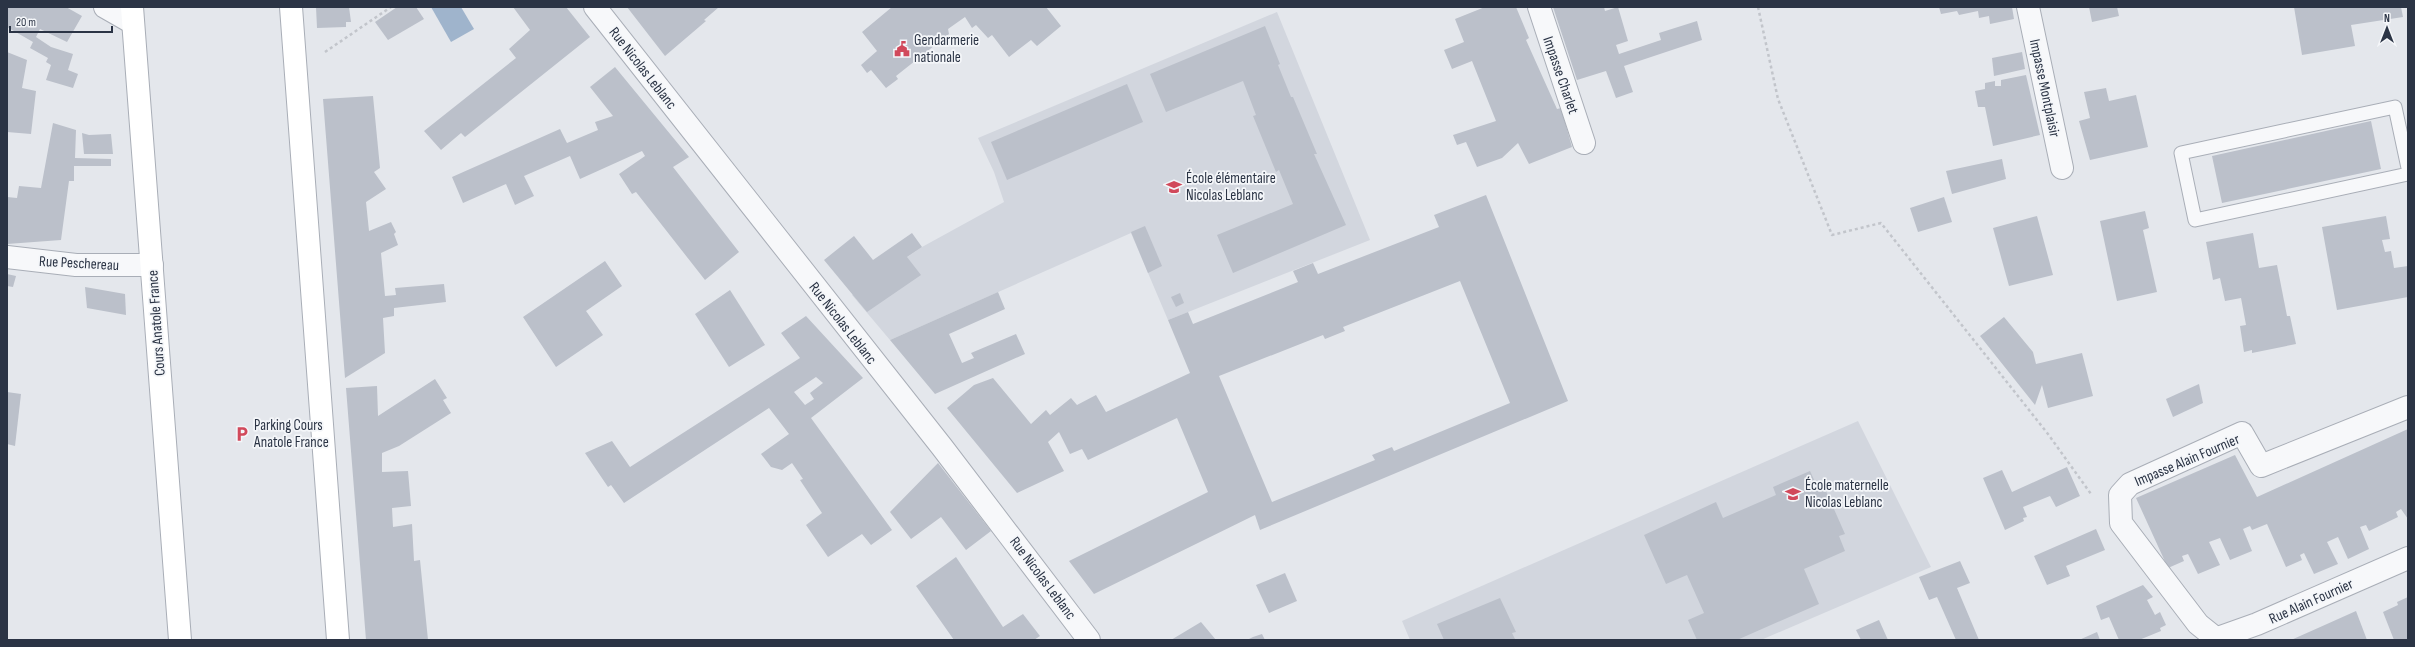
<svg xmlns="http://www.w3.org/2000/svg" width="2415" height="647" font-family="'Sofia Sans Condensed',sans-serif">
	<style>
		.built { fill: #d2d6de }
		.water { fill: #9fb4cc }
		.building { fill: #bbc0ca; fill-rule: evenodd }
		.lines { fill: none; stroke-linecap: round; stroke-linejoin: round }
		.lane-casing { stroke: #a9aeb7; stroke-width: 15 }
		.street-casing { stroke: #a9aeb7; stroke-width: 24 }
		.secondary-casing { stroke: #a9aeb7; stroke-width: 24 }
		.path { stroke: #c2c5cb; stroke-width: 2.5; stroke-dasharray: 3 3; stroke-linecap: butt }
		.lane { stroke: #f7f8fa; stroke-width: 13 }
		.street { stroke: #f7f8fa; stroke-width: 22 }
		.secondary { stroke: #fff; stroke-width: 22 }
		.labels { text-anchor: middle; stroke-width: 3.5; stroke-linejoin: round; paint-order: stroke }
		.poi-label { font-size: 15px; fill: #2b3445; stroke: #f4f6f9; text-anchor: start }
		.street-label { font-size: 15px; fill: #2b3445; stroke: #f4f6f9 }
	</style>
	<rect width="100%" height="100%" fill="#e4e7ec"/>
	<g class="built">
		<polygon points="1277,12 1370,240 1168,320 1131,233 890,340 852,295 922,247 1004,202 994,172 978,138"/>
		<polygon points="1858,421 1931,567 1761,640 1410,640 1402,621"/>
	</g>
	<polygon class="water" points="431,7 461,7 474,29 451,42"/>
	<g class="building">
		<polygon points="7,7 66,7 82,16 67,42 40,29 36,37 51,47 73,54 68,70 78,74 73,88 46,80 51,65 46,62 48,58 30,48 33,42 7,27"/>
		<polygon points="316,7 349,7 351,22 346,22 346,27 317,28"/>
		<polygon points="397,7 416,7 424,19 388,40 375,22"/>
		<polygon points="513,7 566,7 590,37 465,137 461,133 441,150 424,131 516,58 509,49 530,30"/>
		<polygon points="627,7 719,7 704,20 706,21 665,56"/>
		<polygon points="892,7 1046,7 1061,26 1037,46 1031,40 1009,57 992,35 988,38 976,25 972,28 965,17 948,29 949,34 896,76 898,79 886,88 871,70 867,73 861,65 877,51 862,32"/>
		<polygon points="1485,7 1516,7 1529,38 1526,40 1557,109 1561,108 1572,147 1529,164 1518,143 1502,158 1477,167 1466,142 1457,145 1453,135 1496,121 1472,61 1452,69 1444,50 1464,42 1455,19"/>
		<polygon points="1553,7 1604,7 1605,11 1618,7 1628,41 1616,45 1619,54 1661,40 1659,33 1697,21 1702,40 1624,66 1633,92 1616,98 1606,71 1577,80"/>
		<polygon points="1939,7 2012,7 2014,19 1990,24 1989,16 1979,18 1978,11 1959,15 1957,11 1941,14"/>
		<polygon points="2089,7 2117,7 2119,16 2092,22"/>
		<polygon points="2294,7 2401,7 2403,17 2351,25 2355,46 2302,55"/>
		<polygon points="1265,26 1280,64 1278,65 1291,97 1293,97 1317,154 1314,154 1346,225 1233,273 1217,235 1293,204 1279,170 1276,172 1253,116 1256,115 1243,81 1166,112 1150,74"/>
		<polygon points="7,52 27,60 22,88 36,91 31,134 7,132"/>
		<polygon points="2022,52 2025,69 1994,76 1992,58"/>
		<polygon points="615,67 689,157 673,167 739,252 705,280 636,192 632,194 619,174 645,156 642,151 580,179 570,156 524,176 534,196 515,205 506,184 463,203 452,177 560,129 567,143 598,130 595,122 613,116 590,87"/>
		<polygon points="2026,75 2040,135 1993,146 1985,107 1978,107 1975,91 1985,89 1985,83 1995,81 1995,86 2001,86 2001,80"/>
		<polygon points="1127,84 1143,122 1007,180 991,142"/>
		<polygon points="2106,88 2109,101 2136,95 2148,147 2090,160 2079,121 2090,118 2084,92"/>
		<polygon points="373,96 380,168 374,172 386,189 366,202 369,231 391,222 396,232 394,234 398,245 381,253 385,296 396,295 395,288 444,284 446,302 394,308 394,316 383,318 385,353 345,378 323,99"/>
		<polygon points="2371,121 2381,169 2222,203 2212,156"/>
		<polygon points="53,123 76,130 75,158 111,159 111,166 74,166 74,181 69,181 61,240 7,244 7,197 17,198 19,186 41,188"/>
		<polygon points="82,133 89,135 111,134 113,154 84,154"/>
		<polygon points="2002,159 2006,179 1952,194 1946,171"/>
		<path d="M1486,195L1568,401L1260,530L1255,515L1094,594L1069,561L1208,492L1177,418L1088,460L1082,449L1070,454L1059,432L1048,442L1064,471L1017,493L947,408L974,385L993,378L1031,424L1046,410L1050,415L1071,398L1077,405L1096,395L1106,412L1190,373L1168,320L1188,312L1193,324L1298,282L1293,271L1313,263L1318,274L1439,227L1434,215ZM1460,281L1510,403L1394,451L1392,447L1372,455L1375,460L1272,502L1219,376L1323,335L1325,339L1345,331L1343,327Z"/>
		<polygon points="1944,197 1952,222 1918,232 1910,208"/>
		<polygon points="2145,211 2149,228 2143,230 2157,292 2117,301 2100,221"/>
		<polygon points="2037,216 2053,275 2009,286 1993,228"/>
		<polygon points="2386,216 2390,239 2382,240 2385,252 2391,251 2394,268 2408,266 2408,297 2337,310 2322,227"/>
		<polygon points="1145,226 1162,266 1148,273 1131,232"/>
		<polygon points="912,233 922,247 907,257 921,275 867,312 824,260 854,236 873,260"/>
		<polygon points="2253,233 2259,268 2277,265 2287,316 2290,316 2296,344 2252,353 2252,350 2244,352 2240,326 2246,325 2241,298 2225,301 2220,278 2213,280 2206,242"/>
		<polygon points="605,261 622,286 586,311 603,335 556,367 523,317"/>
		<polygon points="7,274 16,276 13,287 7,286"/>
		<polygon points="85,287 125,294 126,315 87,308"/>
		<polygon points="730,290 765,345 729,367 695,314"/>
		<polygon points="998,292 1005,309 949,334 962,363 974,358 971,353 1016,334 1025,354 935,394 890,340"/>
		<polygon points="1180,293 1184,303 1176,307 1171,297"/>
		<path d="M806,316L863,378L811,418L892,530L871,545L862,534L828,557L806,525L822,513L800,480L803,479L792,463L782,470L771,467L761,454L789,434L769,408L624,503L611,485L608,487L585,453L612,441L630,467L800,358L781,333ZM816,377L823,383L810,393L814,399L805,405L794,392Z"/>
		<polygon points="2004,317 2033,352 2036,364 2082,353 2093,396 2048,408 2042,385 2035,405 1980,336"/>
		<polygon points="435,379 447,398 443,400 451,413 399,446 382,453 382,472 408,471 411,506 392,508 393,527 412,524 414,561 420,560 428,640 366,640 346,388 377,386 378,416"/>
		<polygon points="2199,384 2203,403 2173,417 2166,399"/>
		<polygon points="7,392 21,394 15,446 7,444"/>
		<polygon points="2408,429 2408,519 2401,509 2396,512 2398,517 2369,531 2366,525 2360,527 2369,549 2348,559 2338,537 2327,542 2338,564 2314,574 2304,553 2300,555 2302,560 2286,567 2267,524 2252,530 2250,526 2243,529 2252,551 2230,560 2220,538 2209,542 2220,565 2198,574 2188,554 2182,556 2184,561 2168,568 2136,498 2235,455 2257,497"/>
		<polygon points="938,463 991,531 966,550 941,517 911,539 890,512"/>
		<polygon points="2067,467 2080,496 2056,507 2050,496 2023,507 2027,517 2023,518 2024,521 2005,530 1983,478 2002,470 2012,492"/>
		<polygon points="1810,471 1816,484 1822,482 1845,534 1839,536 1845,551 1804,569 1819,604 1737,640 1697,640 1688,620 1704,613 1687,575 1666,584 1644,535 1716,502 1723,518 1776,495 1773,487"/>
		<polygon points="2096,529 2105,550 2066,566 2070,576 2047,585 2034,556"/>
		<polygon points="956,557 1003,627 1023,614 1040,636 1034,640 954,640 916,586"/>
		<polygon points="1960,561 1970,583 1957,588 1979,640 1956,640 1937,597 1929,600 1919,577"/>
		<polygon points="1285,573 1297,601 1269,613 1256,585"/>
		<polygon points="2143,585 2153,597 2147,600 2155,615 2160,612 2166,625 2160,628 2161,631 2139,640 2119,640 2109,617 2101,620 2096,606"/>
		<polygon points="2408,597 2408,640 2394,640 2383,612 2398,605 2397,602"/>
		<polygon points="1500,598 1516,632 1512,633 1515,639 1444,640 1437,624"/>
		<polygon points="2356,611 2367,640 2291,640 2318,628"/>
		<polygon points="1879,620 1888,640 1861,640 1856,630"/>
		<polygon points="1201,622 1216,640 1171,640"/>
		<polygon points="2097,632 2100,640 2079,640"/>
		<polygon points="1262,634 1265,640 1247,640 1253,637"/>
	</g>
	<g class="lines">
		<defs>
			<polyline id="lane" points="2408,168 2395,107 2181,153 2195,220 2408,174"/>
			<g id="street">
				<polyline points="105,7 133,23"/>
				<polyline points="595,7 942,447 1089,640"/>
				<polyline points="1539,7 1584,143"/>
				<polyline points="2028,7 2062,168"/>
				<polyline points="7,257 76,265 152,265"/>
				<polyline points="2212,640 2257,624 2408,558"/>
				<polyline points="2218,640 2198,624 2121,523 2120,495 2130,484 2242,433 2261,466 2408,407"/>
			</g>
			<g id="secondary">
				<polyline points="132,7 180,640"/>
				<polyline points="291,7 338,640"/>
			</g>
		</defs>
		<use href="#lane" class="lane-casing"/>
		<use href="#street" class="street-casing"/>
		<use href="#secondary" class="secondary-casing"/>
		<g class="path">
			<polyline points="1758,7 1778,99 1832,235 1881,223 2048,434 2091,494"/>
			<polyline points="325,52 391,7"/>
		</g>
		<use href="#lane" class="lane"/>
		<use href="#street" class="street"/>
		<use href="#secondary" class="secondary"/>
	</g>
	<defs>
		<symbol id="civic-bare" viewBox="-9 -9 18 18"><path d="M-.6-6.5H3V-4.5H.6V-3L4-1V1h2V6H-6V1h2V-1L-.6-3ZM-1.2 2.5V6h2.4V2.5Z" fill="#d1495b" stroke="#f4f6f9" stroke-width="2.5" paint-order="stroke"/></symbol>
		<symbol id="school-bare" viewBox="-9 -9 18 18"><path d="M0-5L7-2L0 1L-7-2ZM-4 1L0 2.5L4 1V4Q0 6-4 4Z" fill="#d1495b" stroke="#f4f6f9" stroke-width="2.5" paint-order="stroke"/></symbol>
		<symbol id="parking-bare" viewBox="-9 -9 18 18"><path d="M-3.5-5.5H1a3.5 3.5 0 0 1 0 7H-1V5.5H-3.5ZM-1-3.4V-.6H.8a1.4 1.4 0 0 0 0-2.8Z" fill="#d1495b" stroke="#f4f6f9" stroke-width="2.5" paint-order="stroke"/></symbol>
	</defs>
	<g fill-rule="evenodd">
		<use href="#civic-bare" x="891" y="38" width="22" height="22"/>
		<use href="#school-bare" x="1163" y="176" width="22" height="22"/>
		<use href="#parking-bare" x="231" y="423" width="22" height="22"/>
		<use href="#school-bare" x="1782" y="483" width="22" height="22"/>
	</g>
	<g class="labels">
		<g class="poi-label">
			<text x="914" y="45">Gendarmerie<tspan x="914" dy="17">nationale</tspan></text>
			<text x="1186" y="183">École élémentaire<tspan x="1186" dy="17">Nicolas Leblanc</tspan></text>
			<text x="254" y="430">Parking Cours<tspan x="254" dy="17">Anatole France</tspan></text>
			<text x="1805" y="490">École maternelle<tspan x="1805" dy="17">Nicolas Leblanc</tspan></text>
		</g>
		<g class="street-label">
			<text transform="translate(643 68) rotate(52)" y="5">Rue Nicolas Leblanc</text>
			<text transform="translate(1561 75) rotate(71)" y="5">Impasse Charlet</text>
			<text transform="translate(2045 88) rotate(78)" y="5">Impasse Montplaisir</text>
			<text transform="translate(79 263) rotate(3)" y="5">Rue Peschereau</text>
			<text transform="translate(156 323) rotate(-94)" y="5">Cours Anatole France</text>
			<text transform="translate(843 323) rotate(52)" y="5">Rue Nicolas Leblanc</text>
			<text transform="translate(2187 460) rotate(-23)" y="5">Impasse Alain Fournier</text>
			<text transform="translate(1043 578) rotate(53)" y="5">Rue Nicolas Leblanc</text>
			<text transform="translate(2311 601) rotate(-24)" y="5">Rue Alain Fournier</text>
		</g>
	</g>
	<rect width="2415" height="647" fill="none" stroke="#2b3445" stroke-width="16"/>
	<g transform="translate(2387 28)" stroke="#f4f6f9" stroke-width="3" paint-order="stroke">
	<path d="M0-3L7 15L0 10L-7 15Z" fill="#2b3445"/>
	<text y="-6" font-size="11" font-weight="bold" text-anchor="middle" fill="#2b3445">N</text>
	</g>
	<path d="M10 26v6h102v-6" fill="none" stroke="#2b3445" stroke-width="2"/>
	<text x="16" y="26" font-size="12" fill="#2b3445" stroke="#f4f6f9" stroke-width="3" paint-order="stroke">20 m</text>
</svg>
